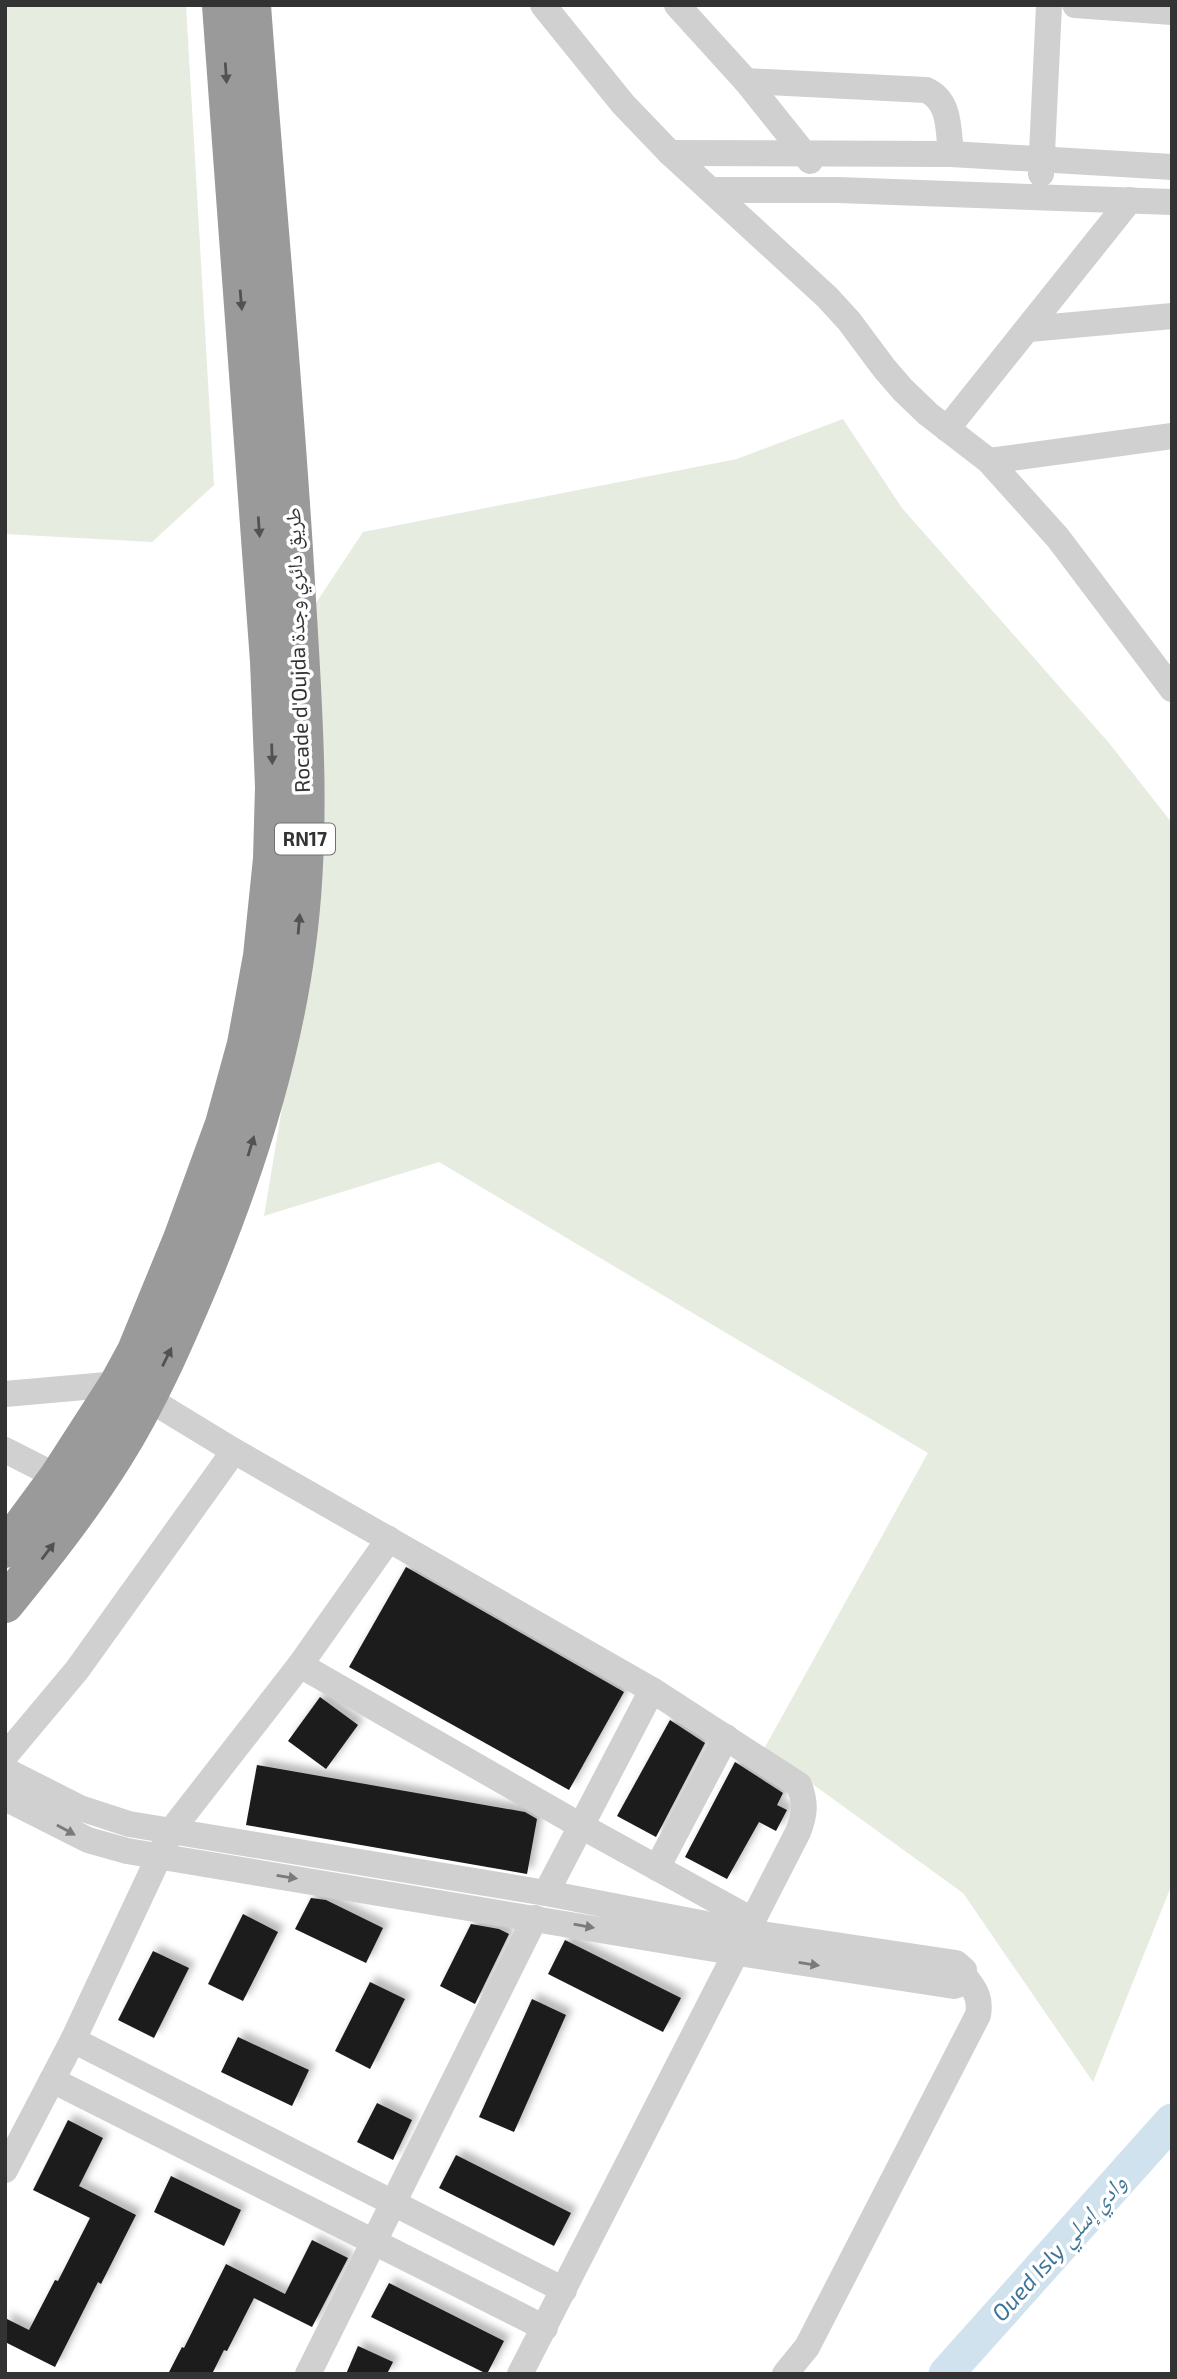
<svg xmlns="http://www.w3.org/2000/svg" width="1177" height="2379" font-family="'Exo 2','Noto Naskh Arabic',sans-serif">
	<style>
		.green { fill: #e6ecdf }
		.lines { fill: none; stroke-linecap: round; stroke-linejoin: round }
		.river { stroke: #cfe2ee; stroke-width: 35 }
		.building { fill: #1a1a1a; filter: url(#shadow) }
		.minor { stroke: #d0d0d0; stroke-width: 26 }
		.highway { stroke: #9a9a9a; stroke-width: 38 }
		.oneway { fill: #525252 }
		.oneway2 { fill: #7a7a7a }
		.labels { text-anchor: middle; stroke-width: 7; stroke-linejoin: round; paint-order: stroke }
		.shield { fill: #fff; stroke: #707070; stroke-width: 2 }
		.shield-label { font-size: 19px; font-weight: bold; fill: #333 }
		.street-label { font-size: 21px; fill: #333; stroke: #fff }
		.water-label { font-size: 23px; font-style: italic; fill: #3f7597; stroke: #fff }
	</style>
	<defs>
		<filter id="shadow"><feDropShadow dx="6" dy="-6" stdDeviation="3.5" flood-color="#0004"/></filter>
	</defs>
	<rect width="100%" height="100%" fill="#fff"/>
	<g class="green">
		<polygon points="5,5 186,5 214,485 152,542 5,534"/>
		<polygon points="843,419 902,508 1109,743 1172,823 1172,1884 1093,2082 963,1893 764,1749 928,1453 439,1162 264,1216 285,1090 308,615 363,532 737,459"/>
	</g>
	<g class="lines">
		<polyline class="river" points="946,2374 1172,2121"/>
	</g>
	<g class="building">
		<polygon points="406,1567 624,1692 569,1790 349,1667"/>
		<polygon points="320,1697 358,1725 326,1769 288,1741"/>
		<polygon points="670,1720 705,1743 656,1837 617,1816"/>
		<polygon points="735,1762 783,1793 777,1805 787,1810 776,1831 759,1822 727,1879 685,1857"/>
		<polygon points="257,1765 525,1812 537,1819 527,1874 246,1825"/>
		<polygon points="311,1898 326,1900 383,1928 366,1963 295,1929"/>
		<polygon points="243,1914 278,1932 243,2001 208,1984"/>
		<polygon points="471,1924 499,1929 509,1934 475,2004 440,1986"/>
		<polygon points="565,1940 681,1998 663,2032 548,1974"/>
		<polygon points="153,1951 189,1968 154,2038 118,2020"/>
		<polygon points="370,1982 405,1999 370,2069 335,2051"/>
		<polygon points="532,1999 566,2015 514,2132 479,2117"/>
		<polygon points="238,2037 309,2070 292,2106 221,2072"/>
		<polygon points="377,2103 412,2120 393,2160 357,2142"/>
		<polygon points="68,2120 103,2138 79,2186 136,2215 101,2284 98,2282 55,2367 5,2342 5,2318 29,2330 55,2280 58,2281 90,2218 33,2190"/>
		<polygon points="456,2155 571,2213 554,2246 439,2188"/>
		<polygon points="171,2176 241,2210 224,2246 154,2212"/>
		<polygon points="312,2240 348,2258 312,2327 254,2298 227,2351 224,2350 212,2374 168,2374 182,2347 184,2348 226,2264 285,2294"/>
		<polygon points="389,2283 504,2341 487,2374 371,2317"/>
		<polygon points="358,2346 393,2362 387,2374 346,2374"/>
	</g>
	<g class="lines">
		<g class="minor">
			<polyline points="543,5 623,104 670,153 827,297 849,321 884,368 903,390 928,414 989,461 1058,538 1172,689"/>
			<polyline points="677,5 746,81 810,161"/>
			<polyline points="1075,5 1172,12"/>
			<path d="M746,81L926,90C951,101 948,130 951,154"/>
			<polyline points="670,153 951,154 1172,167"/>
			<polyline points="1041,174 1049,5"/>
			<polyline points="711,190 838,190 1172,202"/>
			<polyline points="1029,329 1172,316"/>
			<polyline points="947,429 1130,200"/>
			<polyline points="989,461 1172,436"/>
			<polyline points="5,1394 118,1384"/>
			<path d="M147,1398L234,1451L652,1690L799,1785C806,1803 805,1814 798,1832L520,2374"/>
			<polyline points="5,1450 58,1477"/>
			<polyline points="300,1665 581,1826 752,1920"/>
			<polyline points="5,1756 77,1670 234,1451"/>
			<polyline points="5,1770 80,1808 129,1824 546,1893 747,1932 956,1963 964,1970 963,1983 954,1986 738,1953 127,1851 88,1840 5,1798"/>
			<polyline points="657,1868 726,1737"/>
			<polyline points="546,1893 652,1690"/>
			<polyline points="73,2040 564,2290"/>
			<polyline points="52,2080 545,2328"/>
			<polyline points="5,2170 73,2040 171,1831 300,1665 389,1539"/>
			<polyline points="308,2374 535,1918"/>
			<path d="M785,2374L807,2347L978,2015C981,1998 975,1989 964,1976"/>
		</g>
		<g class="highway">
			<polyline points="5,1549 58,1477 118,1384 136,1351 182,1239 224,1124 246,1044 262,956 272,859 274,787 269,661 221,5"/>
			<path d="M5,1604C44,1556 82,1508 115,1455C149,1401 175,1341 200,1282C245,1174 282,1061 297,944C313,824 303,703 296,583C285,390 266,198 252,5"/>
		</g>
	</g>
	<defs><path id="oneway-solid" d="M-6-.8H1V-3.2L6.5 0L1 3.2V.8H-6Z" transform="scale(1.75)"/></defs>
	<g class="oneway">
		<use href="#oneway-solid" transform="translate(226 73) rotate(86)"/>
		<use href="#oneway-solid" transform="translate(241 300) rotate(85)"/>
		<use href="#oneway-solid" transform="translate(259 527) rotate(86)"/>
		<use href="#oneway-solid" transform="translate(272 754) rotate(88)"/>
		<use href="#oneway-solid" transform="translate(299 924) rotate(-85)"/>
		<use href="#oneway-solid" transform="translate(251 1146) rotate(-73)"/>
		<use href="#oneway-solid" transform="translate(167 1357) rotate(-64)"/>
		<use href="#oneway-solid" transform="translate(48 1551) rotate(-53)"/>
	</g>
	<g class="oneway2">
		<use href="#oneway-solid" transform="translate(66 1830) rotate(29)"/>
		<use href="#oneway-solid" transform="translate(287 1877) rotate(9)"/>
		<use href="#oneway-solid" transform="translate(584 1926) rotate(10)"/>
		<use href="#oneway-solid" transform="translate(809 1964) rotate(9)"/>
	</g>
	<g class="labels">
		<rect class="shield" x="275" y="823.5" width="60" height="31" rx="5"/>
		<g class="shield-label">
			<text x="305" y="846">RN17</text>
		</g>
		<g class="street-label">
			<text transform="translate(298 650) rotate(-92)" y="7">Rocade d'Oujda طريق دائري وجدة</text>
		</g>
		<g class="water-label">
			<text transform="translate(1059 2248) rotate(-48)" y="8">Oued Isly وادي إسلي</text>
		</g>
	</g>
	<rect width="1177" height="2379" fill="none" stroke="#333333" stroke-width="14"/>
</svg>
